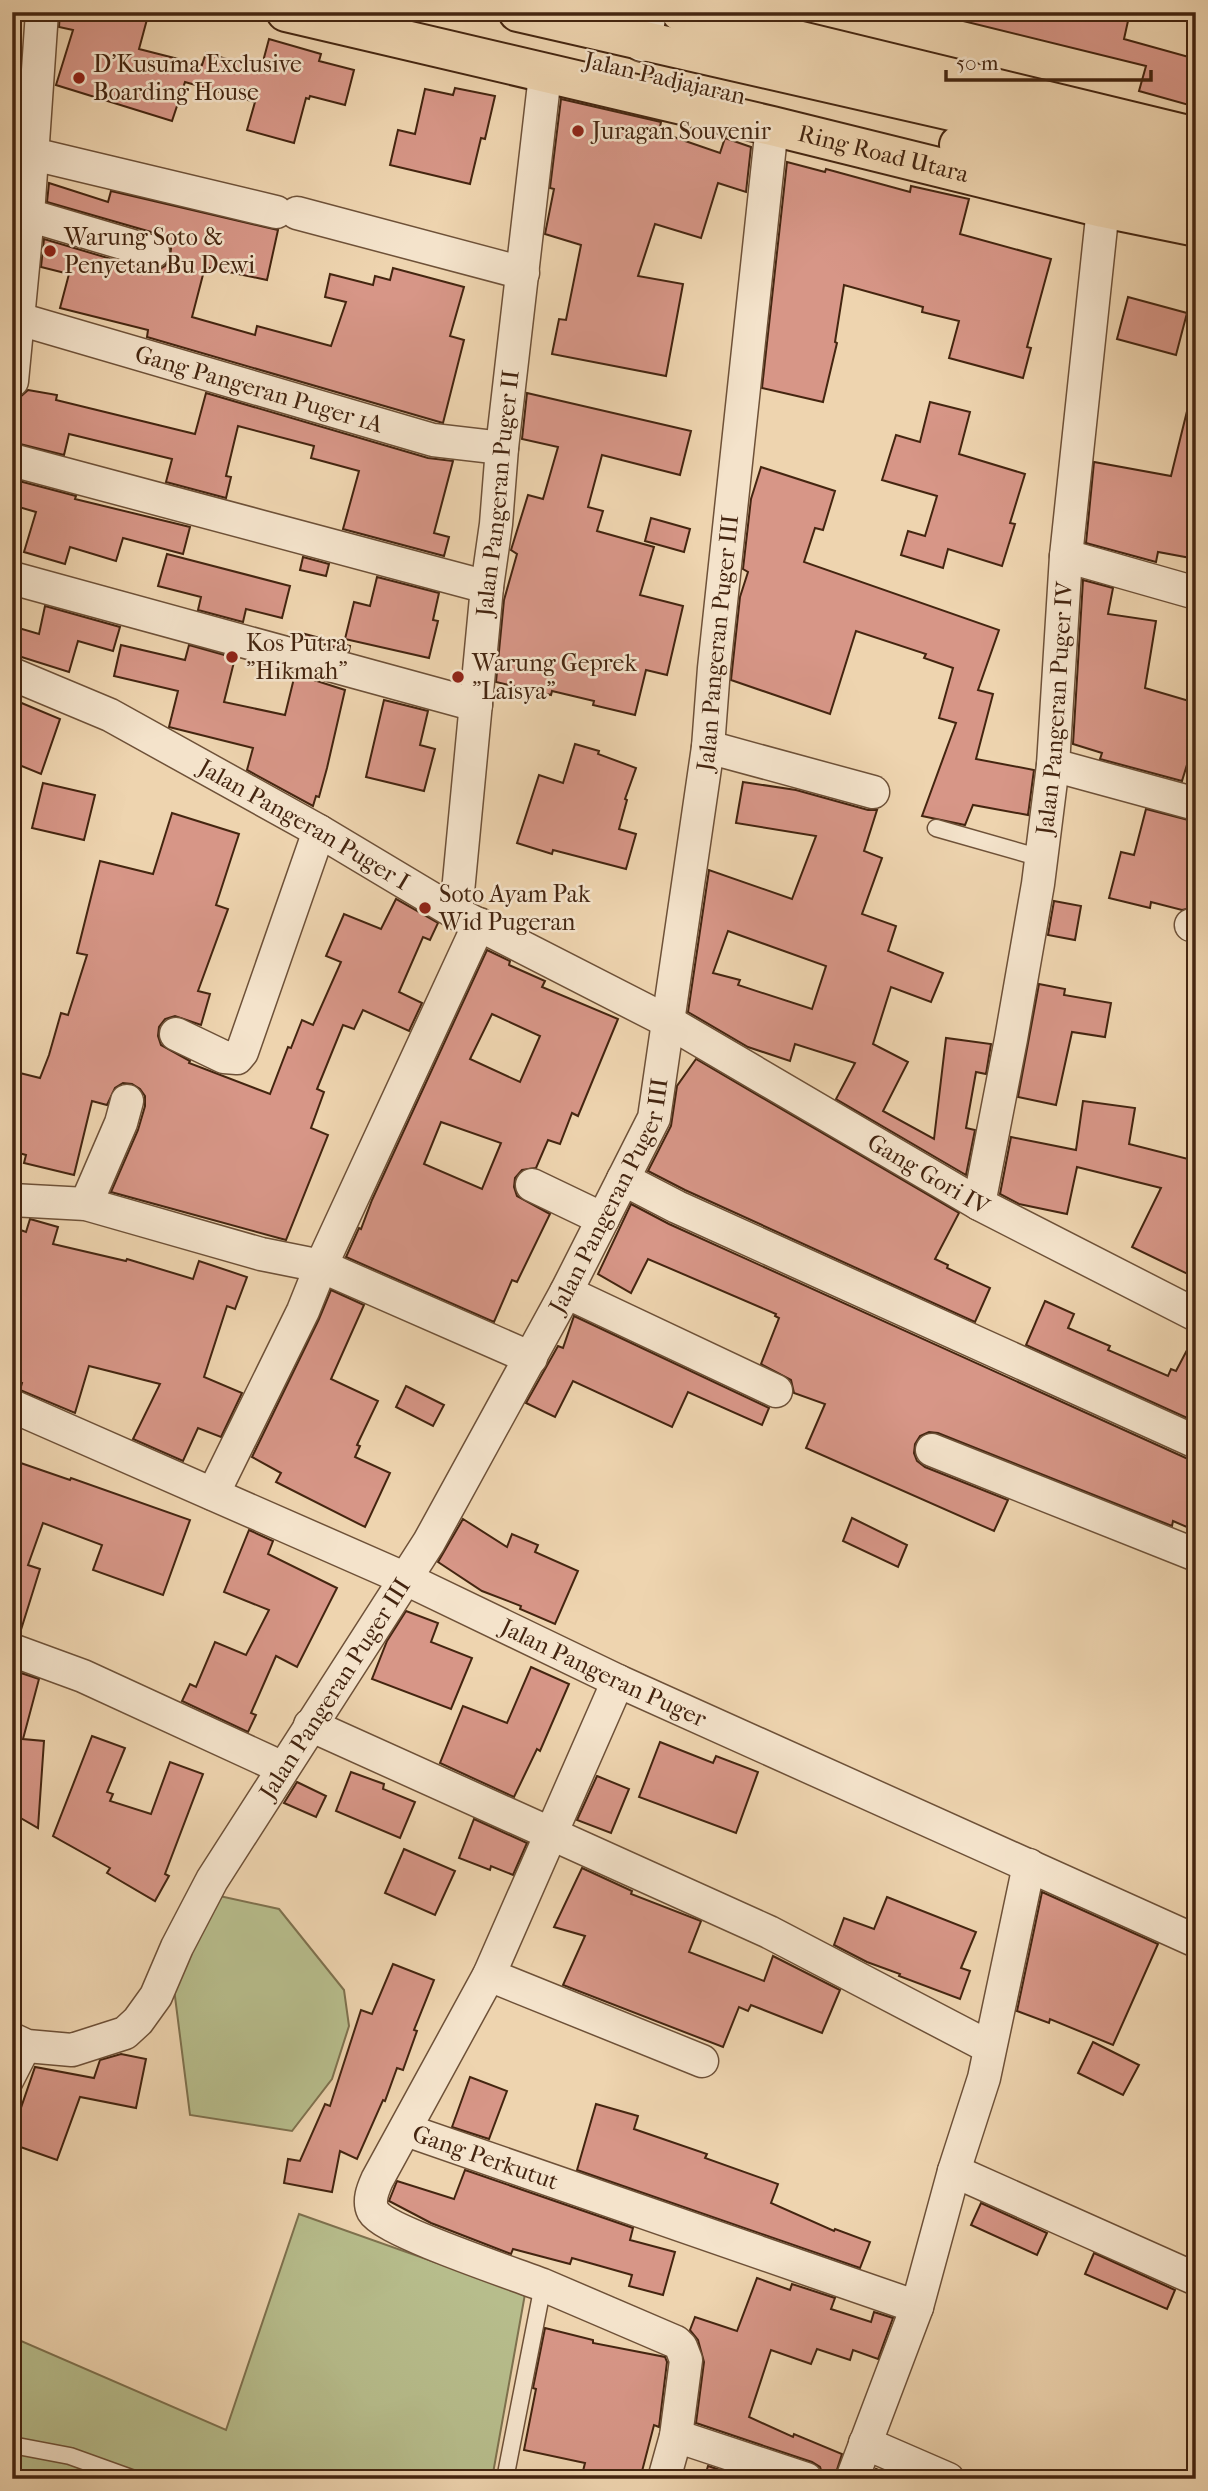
<svg xmlns="http://www.w3.org/2000/svg" width="1208" height="2491" font-family="'IM FELL French Canon',serif">
	<style>
		.green { fill: #b7bd8c; stroke: #7e714e; stroke-width: 2 }
		.building { fill: #d79687; stroke: #442510; stroke-width: 2; fill-rule: evenodd }
		.lines { fill: none; stroke-linecap: round; stroke-linejoin: round }
		.service-casing { stroke: #6e5138; stroke-width: 19 }
		.minor-casing { stroke: #6e5138; stroke-width: 35 }
		.tertiary-casing { stroke: #6e5138; stroke-width: 42 }
		.trunk-casing { stroke: #442510; stroke-width: 42 }
		.service { stroke: #f4e3cb; stroke-width: 16 }
		.minor { stroke: #f4e3cb; stroke-width: 32 }
		.tertiary { stroke: #f4e3cb; stroke-width: 38 }
		.trunk { stroke: #eed4af; stroke-width: 38 }
		.poi-dot { fill: #8f2418; stroke: #f4e3cb; stroke-width: 2.5 }
		.labels { text-anchor: middle; stroke-width: 5; stroke-linejoin: round; paint-order: stroke }
		.poi-label { font-size: 24px; fill: #442510; stroke: #f4e3cb; text-anchor: start }
		.street-label { font-size: 24px; fill: #442510; stroke: #f4e3cb }
	</style>
	<rect width="100%" height="100%" fill="#eed4af"/>
	<filter id="stains"><feTurbulence type="fractalNoise" baseFrequency=".00286" numOctaves="4"/><feColorMatrix values="0 0 0 0 .2 0 0 0 0 .09 0 0 0 0 .02 0 0 0 .5 -.17"/></filter>
	<radialGradient id="worn" r=".72"><stop offset=".6" stop-color="#630" stop-opacity="0"/><stop offset="1" stop-color="#630" stop-opacity=".3"/></radialGradient>
	<g class="green">
		<polygon points="215,1895 279,1909 344,1990 349,2026 332,2079 292,2131 190,2115 172,1973"/>
		<polygon points="299,2214 525,2294 492,2479 12,2479 12,2337 226,2430"/>
	</g>
	<g class="building">
		<polygon points="60,12 149,12 139,49 202,65 206,53 261,69 269,39 321,54 319,61 354,70 345,105 310,96 309,99 306,98 294,143 247,130 255,102 185,82 172,121 56,85 73,30 59,27"/>
		<polygon points="960,12 1130,12 1124,39 1196,59 1196,107 1139,91 1146,66 959,20"/>
		<polygon points="455,88 495,96 485,139 481,138 470,184 390,165 398,130 415,134 425,89 453,95"/>
		<polygon points="561,99 661,122 659,132 720,153 725,138 751,147 746,192 718,183 701,238 655,224 638,276 683,284 666,376 552,354 559,319 566,320 581,245 545,234 554,189 550,188"/>
		<polygon points="787,162 825,172 826,169 910,192 911,186 969,199 960,234 1051,259 1027,347 1031,348 1023,378 949,358 959,321 922,312 923,307 844,285 835,342 837,343 823,402 762,388"/>
		<polygon points="49,183 108,202 111,191 278,230 267,280 205,267 192,317 255,335 257,326 331,346 346,302 325,297 330,274 373,285 375,276 390,280 393,268 464,287 450,336 464,340 443,423 147,337 148,330 60,308 69,274 41,267 44,239 148,270 158,270 165,266 170,258 171,248 167,240 158,234 47,202"/>
		<polygon points="1128,297 1187,313 1176,355 1117,339"/>
		<polygon points="28,390 57,395 56,400 195,434 206,393 428,458 453,461 434,533 449,537 444,556 343,529 359,471 311,458 314,446 238,426 226,476 231,477 226,498 166,482 172,459 69,434 64,455 12,442 17,421 14,420 19,398"/>
		<polygon points="527,393 691,431 680,475 602,455 588,507 603,511 597,531 654,547 640,595 683,606 667,675 646,670 635,715 593,705 594,701 552,691 551,695 496,682 504,600 517,554 511,550 528,495 543,499 558,447 522,439"/>
		<polygon points="930,402 970,412 959,454 1025,474 1010,523 1015,524 1002,566 948,549 943,568 901,555 908,531 925,536 937,496 882,480 896,435 920,442"/>
		<polygon points="1188,407 1196,408 1196,559 1158,552 1156,562 1086,543 1094,462 1171,476"/>
		<polygon points="761,467 835,491 823,530 815,528 804,562 999,630 978,690 993,694 976,759 1034,770 1028,815 973,805 965,825 922,816 956,723 939,718 953,668 924,658 926,654 856,631 830,714 731,680 740,597 748,572 743,569 751,499"/>
		<polygon points="19,481 76,496 75,499 190,527 183,554 123,538 116,561 70,547 65,564 24,552 36,512 12,505"/>
		<polygon points="651,518 690,529 684,552 645,541"/>
		<polygon points="167,554 290,586 282,618 246,609 243,622 198,610 201,597 158,586"/>
		<polygon points="303,557 329,564 326,576 300,570"/>
		<polygon points="377,577 439,593 433,620 438,621 429,658 345,639 354,602 370,606"/>
		<polygon points="1083,580 1113,588 1108,614 1156,621 1145,688 1196,703 1196,735 1182,781 1100,759 1102,753 1073,744"/>
		<polygon points="45,606 120,627 113,651 78,641 69,672 12,654 12,626 39,634"/>
		<polygon points="305,634 350,646 349,651 304,639"/>
		<polygon points="121,645 185,660 189,645 235,658 224,702 285,715 295,674 345,690 327,768 319,797 316,796 313,806 247,770 253,748 169,727 178,691 114,676"/>
		<polygon points="12,699 60,719 41,774 12,762"/>
		<polygon points="384,700 428,711 420,745 435,749 424,791 366,777"/>
		<polygon points="575,744 599,751 598,754 636,768 625,799 627,800 619,829 636,834 626,869 553,850 552,854 517,843 539,775 563,783"/>
		<path d="M743,782L796,790L868,810H877L864,851L882,858L862,914L896,926L888,951L943,973L931,1002L891,987L873,1044L908,1062L883,1111L934,1139L946,1038L991,1044L986,1074L976,1072L966,1128L975,1130L966,1175L836,1099L855,1063L795,1044L790,1061L748,1047L688,1012L709,870L792,899L816,836L736,823ZM728,931L826,966L812,1009L738,985L740,980L713,973Z"/>
		<polygon points="43,783 95,795 84,840 32,828"/>
		<polygon points="1146,809 1196,822 1196,907 1182,910 1151,902 1150,908 1109,898 1121,852 1134,855"/>
		<polygon points="172,813 239,834 216,905 228,909 198,991 210,994 201,1025 175,1016 165,1019 159,1027 158,1036 161,1045 190,1061 189,1063 270,1094 288,1047 291,1048 302,1020 313,1025 341,962 326,956 344,914 381,929 396,899 438,923 430,940 423,937 399,992 422,1003 409,1031 363,1010 354,1029 343,1025 317,1089 324,1092 311,1128 328,1135 286,1240 111,1192 138,1130 145,1106 145,1096 140,1089 132,1084 123,1083 115,1088 107,1105 92,1101 74,1175 24,1163 26,1155 12,1151 12,1071 40,1078 49,1055 61,1013 68,1015 87,955 77,953 100,861 153,874"/>
		<polygon points="1054,901 1081,906 1075,940 1048,935"/>
		<path d="M487,950L510,961L509,965L545,981L542,987L618,1019L578,1116L572,1113L560,1144L548,1140L536,1168L522,1170L515,1178L514,1187L517,1196L550,1214L517,1282L512,1280L494,1322L346,1257L359,1228L361,1229L372,1200ZM492,1014L540,1036L520,1082L470,1059ZM441,1122L501,1143L482,1189L424,1164Z"/>
		<polygon points="1039,984 1065,989 1064,995 1111,1003 1105,1037 1072,1032 1056,1105 1018,1097"/>
		<polygon points="696,1059 959,1213 935,1259 948,1265 947,1268 990,1288 975,1322 685,1190 648,1171 671,1126 677,1086"/>
		<polygon points="1083,1101 1135,1108 1129,1144 1196,1161 1196,1278 1132,1247 1161,1188 1077,1167 1067,1214 1019,1204 1000,1194 1011,1137 1076,1150"/>
		<polygon points="631,1204 669,1224 1188,1459 1196,1460 1196,1531 1173,1521 1172,1526 938,1433 929,1432 920,1436 915,1444 914,1453 917,1461 925,1467 1008,1500 994,1531 806,1448 825,1404 794,1393 791,1380 761,1364 779,1318 775,1316 776,1314 648,1259 631,1293 598,1274"/>
		<polygon points="30,1219 58,1227 53,1244 126,1261 127,1259 193,1279 199,1261 247,1277 235,1309 227,1306 204,1377 242,1393 221,1437 198,1428 183,1461 133,1439 160,1384 89,1366 75,1413 20,1390 22,1383 12,1380 12,1227 26,1232"/>
		<polygon points="331,1290 364,1305 331,1379 378,1401 357,1445 360,1446 355,1457 390,1473 365,1527 276,1482 281,1473 252,1457 319,1319"/>
		<polygon points="1045,1301 1074,1314 1068,1328 1110,1346 1108,1350 1168,1376 1171,1369 1176,1371 1196,1333 1196,1422 1026,1345"/>
		<polygon points="574,1316 769,1408 762,1425 688,1392 672,1427 573,1381 555,1417 526,1403 558,1346 563,1348"/>
		<polygon points="406,1386 444,1405 433,1426 396,1407"/>
		<polygon points="12,1460 70,1480 71,1478 190,1520 163,1595 93,1570 102,1545 43,1523 28,1565 40,1569 20,1633 12,1632"/>
		<polygon points="852,1518 907,1545 898,1567 843,1541"/>
		<polygon points="463,1519 507,1547 512,1534 538,1545 535,1552 578,1571 555,1624 520,1609 521,1606 482,1591 438,1562"/>
		<polygon points="249,1530 273,1541 268,1554 337,1588 297,1667 276,1656 251,1713 256,1715 248,1732 182,1701 190,1684 196,1687 215,1642 246,1655 269,1610 224,1592"/>
		<polygon points="406,1611 438,1623 431,1642 472,1658 451,1709 372,1679 387,1641"/>
		<polygon points="531,1667 569,1684 540,1751 537,1749 514,1797 440,1763 463,1706 507,1723"/>
		<polygon points="12,1670 39,1679 23,1739 44,1741 38,1828 12,1813"/>
		<polygon points="92,1736 125,1748 107,1792 113,1794 110,1801 151,1814 170,1762 203,1774 165,1874 169,1876 155,1901 107,1873 110,1868 53,1836"/>
		<polygon points="660,1742 713,1763 716,1756 758,1772 736,1833 639,1797"/>
		<polygon points="351,1772 384,1784 383,1789 415,1802 400,1838 336,1811"/>
		<polygon points="597,1776 629,1789 611,1833 577,1820"/>
		<polygon points="297,1782 326,1796 316,1817 284,1803"/>
		<polygon points="474,1819 527,1843 513,1875 491,1866 490,1870 459,1858"/>
		<polygon points="404,1849 455,1871 435,1915 385,1893"/>
		<polygon points="582,1868 632,1891 631,1894 701,1921 689,1952 764,1981 773,1956 840,1990 822,2033 751,2005 748,2011 739,2007 723,2047 563,1985 585,1936 554,1927"/>
		<polygon points="1042,1892 1158,1944 1113,2045 1050,2019 1049,2023 1017,2011"/>
		<polygon points="887,1897 976,1932 961,1968 970,1971 960,1999 899,1976 900,1974 867,1962 834,1945 844,1918 874,1929"/>
		<polygon points="393,1964 434,1980 414,2030 417,2031 403,2070 397,2068 385,2101 383,2100 357,2159 340,2151 332,2192 284,2183 288,2159 300,2161 325,2104 330,2106 361,2010 372,2014"/>
		<polygon points="1093,2042 1139,2065 1123,2095 1078,2073"/>
		<polygon points="121,2054 146,2059 136,2108 80,2097 57,2160 12,2144 12,2134 35,2067 94,2078 100,2060"/>
		<polygon points="470,2077 507,2091 489,2139 452,2127"/>
		<polygon points="596,2104 638,2116 634,2129 707,2154 705,2158 778,2184 771,2203 834,2231 835,2229 870,2242 860,2268 577,2170"/>
		<polygon points="465,2170 633,2228 630,2240 675,2252 663,2295 629,2286 632,2275 572,2258 570,2264 513,2249 511,2254 431,2223 389,2201 397,2181 454,2199"/>
		<polygon points="981,2203 1047,2233 1037,2255 971,2225"/>
		<polygon points="1094,2253 1175,2290 1167,2309 1085,2274"/>
		<polygon points="757,2278 790,2290 792,2284 835,2298 831,2309 871,2322 874,2312 893,2318 878,2359 853,2350 850,2360 817,2349 811,2364 771,2350 749,2417 793,2437 794,2434 842,2454 834,2479 824,2479 820,2467 812,2462 696,2423 704,2362 698,2340 690,2330 695,2317 737,2331"/>
		<polygon points="545,2328 593,2340 593,2343 665,2357 667,2362 659,2427 654,2425 640,2479 581,2479 585,2463 524,2450 536,2389 533,2388"/>
		<polygon points="708,2466 747,2479 704,2479"/>
		<polygon points="876,2469 899,2479 872,2479"/>
	</g>
	<g class="lines">
		<defs>
			<g id="service">
				<polyline points="936,828 1041,858"/>
				<polyline points="12,2088 33,2047"/>
				<polyline points="12,2445 70,2456 134,2479"/>
				<polyline points="505,2479 543,2285"/>
			</g>
			<g id="minor">
				<polyline points="33,154 276,212"/>
				<polyline points="297,213 523,273"/>
				<polyline points="28,215 153,252"/>
				<path id="s1" d="M19,319L433,440L502,448"/>
				<polyline points="12,381 28,215 42,12"/>
				<polyline points="12,460 487,587"/>
				<polyline points="1066,556 1196,593"/>
				<polyline points="12,578 476,705"/>
				<path id="s2" d="M12,674L110,715L319,831L456,913L667,1021L979,1204L1196,1315"/>
				<polyline points="708,747 873,792"/>
				<polyline points="1053,765 1196,804"/>
				<path id="s3" d="M456,913L487,587L496,524L502,448L545,75"/>
				<polyline points="1191,925 1196,926"/>
				<polyline points="176,1034 224,1057 237,1058 242,1052 319,831"/>
				<polyline points="623,1179 677,1207 1196,1442"/>
				<polyline points="532,1185 603,1219"/>
				<polyline points="12,1200 86,1204 261,1254 321,1266 531,1358"/>
				<polyline points="86,1204 121,1123 127,1101"/>
				<path id="s4" d="M979,1204L1011,1039L1038,884L1053,765L1066,556L1103,208"/>
				<polyline points="566,1292 776,1391"/>
				<path id="s5" d="M12,1406L406,1579L618,1681L1196,1941"/>
				<polyline points="932,1450 1196,1555"/>
				<polyline points="213,1494 303,1311 321,1266 479,924"/>
				<polyline points="12,1650 83,1676 283,1768"/>
				<path d="M618,1681L489,1975L377,2180C373,2189 368,2201 373,2211C384,2231 515,2274 543,2285C588,2304 632,2323 676,2342L681,2347L686,2360L676,2436L664,2479"/>
				<polyline points="310,1725 769,1932 989,2047"/>
				<polyline points="489,1975 702,2061"/>
				<path id="s6" d="M12,2039L27,2046L72,2050L125,2033L138,2021L156,1996L177,1947L212,1880L429,1542L566,1292L654,1118L708,747L714,668L772,126"/>
				<path id="s7" d="M406,2130L917,2307"/>
				<polyline points="954,2171 1196,2279"/>
				<polyline points="676,2436 806,2479"/>
				<polyline points="865,2443 948,2479"/>
				<polyline points="852,2479 917,2307 954,2171 984,2078 1029,1865"/>
			</g>
			<polyline id="tertiary" points="642,42 647,12"/>
			<g id="trunk">
				<path id="s8" d="M286,12L772,126L1103,208L1196,227"/>
				<polyline points="518,12 1196,167"/>
				<polyline points="681,12 1196,137"/>
				<polyline points="959,145 1196,200"/>
			</g>
		</defs>
		<use href="#service" class="service-casing"/>
		<use href="#minor" class="minor-casing"/>
		<use href="#tertiary" class="tertiary-casing"/>
		<use href="#trunk" class="trunk-casing"/>
		<use href="#service" class="service"/>
		<use href="#minor" class="minor"/>
		<use href="#tertiary" class="tertiary"/>
		<use href="#trunk" class="trunk"/>
	</g>
	<g class="poi-dot">
		<circle cx="79" cy="78" r="7"/>
		<circle cx="578" cy="131" r="7"/>
		<circle cx="50" cy="251" r="7"/>
		<circle cx="232" cy="657" r="7"/>
		<circle cx="458" cy="677" r="7"/>
		<circle cx="425" cy="908" r="7"/>
	</g>
	<g class="labels">
		<g class="poi-label">
			<text x="93" y="72">D'Kusuma Exclusive<tspan x="93" dy="28">Boarding House</tspan></text>
			<text x="592" y="139">Juragan Souvenir</text>
			<text x="64" y="245">Warung Soto &amp;<tspan x="64" dy="28">Penyetan Bu Dewi</tspan></text>
			<text x="246" y="651">Kos Putra<tspan x="246" dy="28">"Hikmah"</tspan></text>
			<text x="472" y="671">Warung Geprek<tspan x="472" dy="28">"Laisya"</tspan></text>
			<text x="439" y="902">Soto Ayam Pak<tspan x="439" dy="28">Wid Pugeran</tspan></text>
		</g>
		<g class="street-label">
			<text transform="translate(665 78) rotate(13)" y="8">Jalan Padjajaran</text>
			<text dy="8" stroke="none"><textPath href="#s8" startOffset="614">Ring Road Utara</textPath></text>
			<text dy="8" stroke="none"><textPath href="#s1" startOffset="250">Gang Pangeran Puger 1A</textPath></text>
			<text dy="8" stroke="none"><textPath href="#s3" startOffset="422">Jalan Pangeran Puger II</textPath></text>
			<text dy="8" stroke="none"><textPath href="#s6" startOffset="1656">Jalan Pangeran Puger III</textPath></text>
			<text dy="8" stroke="none"><textPath href="#s4" startOffset="502">Jalan Pangeran Puger IV</textPath></text>
			<text dy="8" stroke="none"><textPath href="#s2" startOffset="329">Jalan Pangeran Puger I</textPath></text>
			<text dy="8" stroke="none"><textPath href="#s2" startOffset="1045">Gang Gori IV</textPath></text>
			<text dy="8" stroke="none"><textPath href="#s6" startOffset="1088">Jalan Pangeran Puger III</textPath></text>
			<text dy="8" stroke="none"><textPath href="#s5" startOffset="649">Jalan Pangeran Puger</textPath></text>
			<text dy="8" stroke="none"><textPath href="#s6" startOffset="522">Jalan Pangeran Puger III</textPath></text>
			<text dy="8" stroke="none"><textPath href="#s7" startOffset="84">Gang Perkutut</textPath></text>
		</g>
	</g>
	<rect width="1208" height="2491" fill="none" stroke="#eed4af" stroke-width="42"/>
	<rect x="14" y="14" width="1180" height="2463" fill="none" stroke="#442510" stroke-width="3.5"/>
	<rect x="21" y="21" width="1166" height="2449" fill="none" stroke="#442510" stroke-width="2"/>
	<path d="M946 70v10h205v-10" fill="none" stroke="#442510" stroke-width="3.5"/>
	<text x="956" y="70" font-size="21" fill="#442510" stroke="#f4e3cb" stroke-width="5" paint-order="stroke">50 m</text>
	<rect width="100%" height="100%" filter="url(#stains)"/>
	<rect width="100%" height="100%" fill="url(#worn)"/>
</svg>
